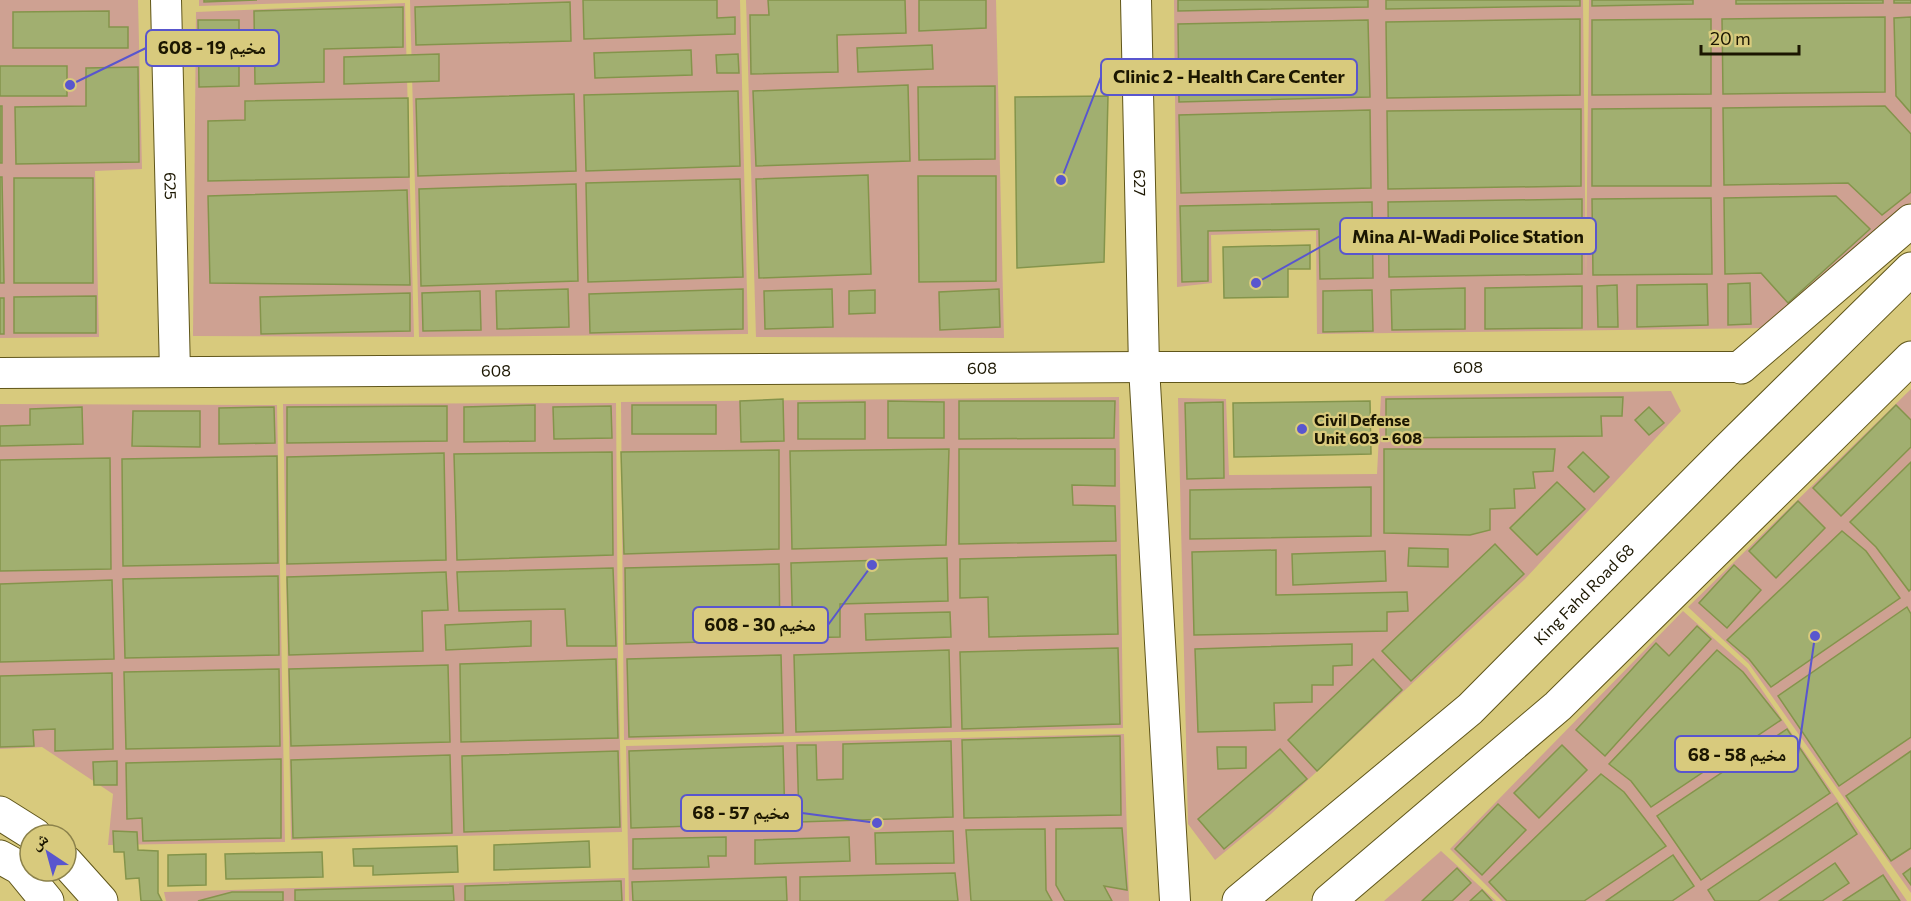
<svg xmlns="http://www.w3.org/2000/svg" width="1911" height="901" font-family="Commissioner,'Noto Naskh Arabic',sans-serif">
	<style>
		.green { fill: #cea192 }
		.building { fill: #a1af70; stroke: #84944b; stroke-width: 1.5 }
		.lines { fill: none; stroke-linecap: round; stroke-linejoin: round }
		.minor-casing { stroke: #60561a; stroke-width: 32 }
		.secondary-casing { stroke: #60561a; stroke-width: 35 }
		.primary-casing { stroke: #60561a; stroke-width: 35 }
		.minor { stroke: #fff; stroke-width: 30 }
		.secondary { stroke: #fff; stroke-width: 33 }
		.primary { stroke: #fff; stroke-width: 33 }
		.poi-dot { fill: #5956ce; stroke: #d8ca7d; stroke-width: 2 }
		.labels { text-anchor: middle; stroke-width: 4.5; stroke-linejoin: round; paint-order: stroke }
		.street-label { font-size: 16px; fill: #1b1601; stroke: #d8ca7d }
		.poi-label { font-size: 16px; font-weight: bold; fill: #1b1601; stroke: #d8ca7d; text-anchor: start }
		.leader { fill: none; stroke: #5956ce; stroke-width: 2 }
		.callout-dot { fill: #5956ce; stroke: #d8ca7d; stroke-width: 2 }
		.callout { fill: #d8ca7d; stroke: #5956ce; stroke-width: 2 }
		.callout-label { font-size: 18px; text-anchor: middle; font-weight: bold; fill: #1b1601 }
	</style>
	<rect width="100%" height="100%" fill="#d8ca7d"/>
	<g class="green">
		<polygon points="0,0 138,0 142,169 95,171 99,337 0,338"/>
		<polygon points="199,0 390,0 199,6"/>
		<polygon points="410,0 740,0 748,334 419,337"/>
		<polygon points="746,0 996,0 1004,338 756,337"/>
		<polygon points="1174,0 1583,0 1586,280 1589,0 1911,0 1911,202 1767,328 1317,334 1316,231 1211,235 1212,283 1177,287"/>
		<polygon points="405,3 414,337 193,336 196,12"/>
		<polygon points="1911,389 1911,893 1749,664 1688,607"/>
		<polygon points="1671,391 1681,411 1525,579 1271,814 1215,860 1188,824 1178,398 1226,399 1229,475 1377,474 1381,396"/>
		<polygon points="1119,397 1123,728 624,740 621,402"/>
		<polygon points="616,403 618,656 622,832 291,840 283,404"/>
		<polygon points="0,404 277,405 285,842 108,845 113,794 42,747 0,749"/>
		<polygon points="1683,611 1747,668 1907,901 1502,901 1450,849"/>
		<polygon points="1124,734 1129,901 629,901 626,746"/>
		<polygon points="1441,851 1496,901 1384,901"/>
		<polygon points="625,878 625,901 166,901 164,892"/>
	</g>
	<g class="building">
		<polygon points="204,0 257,0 204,2"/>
		<polygon points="583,0 717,0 717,18 735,17 735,34 584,39"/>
		<polygon points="768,0 905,0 906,33 837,35 838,72 751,74 750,15 769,15"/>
		<polygon points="919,0 986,0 986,28 919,31"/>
		<polygon points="1178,0 1368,0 1368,7 1178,11"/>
		<polygon points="1386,0 1580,0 1580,6 1386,9"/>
		<polygon points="1592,0 1693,0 1693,4 1592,6"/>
		<polygon points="1736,0 1883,0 1883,3 1736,4"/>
		<rect x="1894" y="0" width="17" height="3"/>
		<polygon points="570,2 571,41 416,45 415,7"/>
		<polygon points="403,7 403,47 324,49 324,82 255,84 254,11"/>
		<polygon points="109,11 109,27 128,27 128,48 13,48 13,12"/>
		<polygon points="1885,17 1885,92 1723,94 1722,19"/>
		<polygon points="1911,17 1911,113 1896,96 1894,18"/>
		<polygon points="1580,19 1580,95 1387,98 1386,22"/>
		<polygon points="1711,19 1711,94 1592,95 1592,20"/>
		<polygon points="198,20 239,20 239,86 199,87"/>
		<polygon points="1368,20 1370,97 1179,102 1178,24"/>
		<polygon points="932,45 933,69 858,72 857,48"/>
		<polygon points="691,50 692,75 595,78 594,53"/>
		<polygon points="439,54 439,81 344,84 344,57"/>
		<polygon points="738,54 739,73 717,73 716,55"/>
		<rect x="0" y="66" width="67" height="30"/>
		<polygon points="138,67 139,162 16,164 15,107 86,106 86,68"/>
		<polygon points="908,85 910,161 756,166 753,91"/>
		<polygon points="995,86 995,159 919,160 918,87"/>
		<polygon points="738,91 740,166 586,171 584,95"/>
		<polygon points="574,94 576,171 418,176 416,99"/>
		<polygon points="1108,96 1104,262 1017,268 1015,97"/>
		<polygon points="408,98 409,177 208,181 208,121 245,120 245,101"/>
		<rect x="0" y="106" width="2" height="57"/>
		<polygon points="1885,106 1911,134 1911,192 1882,215 1848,183 1724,185 1723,108"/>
		<polygon points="1711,108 1711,186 1592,186 1592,109"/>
		<polygon points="1581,109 1581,186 1388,189 1387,111"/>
		<polygon points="1370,110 1371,188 1181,193 1179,115"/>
		<polygon points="868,175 871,274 759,278 756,179"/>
		<polygon points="918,176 996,176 996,281 919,282"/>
		<polygon points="0,177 2,177 4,283 0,283"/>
		<rect x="14" y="178" width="79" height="105"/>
		<polygon points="740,179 743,277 588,282 586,183"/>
		<polygon points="576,184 578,281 421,286 419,189"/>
		<polygon points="407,190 410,285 210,283 208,196"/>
		<polygon points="1836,196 1870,229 1788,303 1761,273 1725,274 1724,198"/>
		<polygon points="1711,198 1712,274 1593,275 1592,199"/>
		<polygon points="1582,199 1582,274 1389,277 1388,202"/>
		<polygon points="1372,202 1373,278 1320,279 1319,229 1208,231 1208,281 1182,282 1180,206"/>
		<polygon points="1310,245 1310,269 1288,269 1288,297 1224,298 1223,247"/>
		<polygon points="1750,283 1751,324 1728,325 1728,284"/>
		<polygon points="1707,284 1708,325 1637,327 1637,285"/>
		<polygon points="1617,285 1618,327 1598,327 1597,286"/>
		<polygon points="1582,286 1582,328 1485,329 1485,288"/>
		<polygon points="1465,288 1465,329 1392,330 1391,290"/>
		<polygon points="568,289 569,327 497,329 496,291"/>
		<polygon points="743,289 743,329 590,333 589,294"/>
		<polygon points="832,289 833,327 765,329 764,291"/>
		<polygon points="999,289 1000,327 940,330 939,292"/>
		<polygon points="875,290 875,313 849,314 849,291"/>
		<polygon points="1372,290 1373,331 1323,332 1323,291"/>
		<polygon points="480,291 481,330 423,331 422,293"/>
		<polygon points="410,293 410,331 261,334 260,297"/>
		<polygon points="96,296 96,333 14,333 14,297"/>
		<rect x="0" y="298" width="4" height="36"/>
		<polygon points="1623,397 1622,416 1601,416 1602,436 1386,438 1386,399"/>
		<polygon points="783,399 784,441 741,442 740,401"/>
		<polygon points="888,401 944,402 944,438 888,438"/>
		<polygon points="959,401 1115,401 1114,438 959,439"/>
		<polygon points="1370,401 1371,454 1234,457 1233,403"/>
		<polygon points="865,402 865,439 798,439 798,403"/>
		<polygon points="1223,402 1224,478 1187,479 1185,403"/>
		<polygon points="535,405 535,441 464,442 464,407"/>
		<rect x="632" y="405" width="84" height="29"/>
		<polygon points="1896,405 1911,420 1911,447 1841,516 1813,488"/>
		<polygon points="447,406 447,441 287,443 287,407"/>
		<polygon points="611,406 612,438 554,439 553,407"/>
		<polygon points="82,407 83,444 0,446 0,426 30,425 30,409"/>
		<polygon points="274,407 275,443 219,444 219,408"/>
		<polygon points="1649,407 1664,423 1649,435 1635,420"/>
		<polygon points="133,411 200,411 200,447 132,446"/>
		<polygon points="949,449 946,545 792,549 790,451"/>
		<polygon points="959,449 1115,449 1115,486 1072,485 1073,505 1115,506 1116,541 959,544"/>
		<polygon points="1384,449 1555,449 1553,471 1533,472 1535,488 1514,489 1515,508 1490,509 1490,530 1470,535 1384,533"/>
		<polygon points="779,450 779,549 624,554 621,452"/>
		<polygon points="612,452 613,555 457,560 454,454"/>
		<polygon points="1583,452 1609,477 1594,492 1568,467"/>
		<polygon points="444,453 446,560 287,564 287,457"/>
		<polygon points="277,456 278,563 123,566 122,459"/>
		<polygon points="110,458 111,569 0,571 0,460"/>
		<polygon points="1911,462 1911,589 1909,591 1876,547 1850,522"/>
		<polygon points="1557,482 1585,509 1537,555 1510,528"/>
		<polygon points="1371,487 1371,536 1190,539 1190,490"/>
		<polygon points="1798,501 1825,528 1776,578 1749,551"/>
		<polygon points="1842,531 1866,551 1900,598 1771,687 1749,659 1727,640"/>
		<polygon points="1495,544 1524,574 1411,681 1382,651"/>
		<polygon points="1409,548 1448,549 1448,567 1408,566"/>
		<polygon points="1276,550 1276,595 1407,592 1408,611 1387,612 1387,631 1194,635 1192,552"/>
		<polygon points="1385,551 1386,581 1293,585 1292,554"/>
		<polygon points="1116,555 1118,634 989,637 988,597 960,598 960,559"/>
		<polygon points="947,558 948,601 840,604 840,637 793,638 791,563"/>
		<polygon points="779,564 780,640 626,644 625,568"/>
		<polygon points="1734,565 1761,590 1727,628 1699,603"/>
		<polygon points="613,568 616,646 567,646 565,609 459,611 457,572"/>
		<polygon points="446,572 448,610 422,611 423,651 289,655 287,577"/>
		<polygon points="278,576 279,655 125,658 123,579"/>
		<polygon points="112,580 114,659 0,662 0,584"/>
		<polygon points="1907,607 1911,614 1911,737 1839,786 1778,696"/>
		<polygon points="950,612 951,637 866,640 865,614"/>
		<polygon points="531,621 531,646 446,650 445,625"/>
		<polygon points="1697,626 1711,639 1605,756 1576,730 1656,643 1669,656"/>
		<polygon points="1352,644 1352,665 1333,666 1333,685 1312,685 1312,702 1274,703 1275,730 1198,732 1195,649"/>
		<polygon points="1118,648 1120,724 962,729 960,652"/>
		<polygon points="949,650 951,727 796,732 794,655"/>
		<polygon points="1717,650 1743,672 1781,720 1651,807 1631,781 1609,764"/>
		<polygon points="781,655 783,733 629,737 627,659"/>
		<polygon points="616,659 618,738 461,742 460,664"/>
		<polygon points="1373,659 1402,690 1317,771 1288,740"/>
		<polygon points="448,665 450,742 291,746 289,669"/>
		<polygon points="279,669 280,746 126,749 124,672"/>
		<polygon points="112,673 113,749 55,751 55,729 33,730 34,746 0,747 0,676"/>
		<polygon points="1787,729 1830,793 1701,880 1657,816"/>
		<polygon points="1120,736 1121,815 964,818 962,740"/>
		<polygon points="951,741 953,817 799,822 797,745 816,745 817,780 843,779 843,744"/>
		<polygon points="1562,745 1587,770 1539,818 1514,793"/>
		<polygon points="783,746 785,823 631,828 629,751"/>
		<polygon points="1217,747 1246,747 1246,768 1218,769"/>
		<polygon points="1280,749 1307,779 1224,849 1198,819"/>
		<polygon points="618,751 620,827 464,832 462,756"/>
		<polygon points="1911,751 1911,848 1891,861 1846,796"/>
		<polygon points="450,755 452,833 293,838 291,760"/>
		<polygon points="281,759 281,838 143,841 142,818 127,819 126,763"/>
		<polygon points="117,761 117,785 94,785 93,762"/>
		<polygon points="1601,774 1624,792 1666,846 1584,901 1507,901 1489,882"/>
		<polygon points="1837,803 1857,834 1758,901 1715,901 1708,890"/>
		<polygon points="1498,804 1526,830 1482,875 1455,849"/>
		<polygon points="1122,828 1127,890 1104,886 1112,901 1065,901 1056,885 1056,829"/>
		<polygon points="1045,829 1046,890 1052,901 971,901 966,830"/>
		<polygon points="113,831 137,832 138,850 158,851 158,893 162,901 141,901 139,878 126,879 124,852 114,852"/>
		<polygon points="953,831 954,863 876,864 875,833"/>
		<polygon points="726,837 726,856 708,856 709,867 633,869 633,839"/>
		<polygon points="849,837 850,861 755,864 755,840"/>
		<polygon points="589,841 590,867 494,870 494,845"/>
		<polygon points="457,846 458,872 373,875 373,866 354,866 353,849"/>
		<polygon points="322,852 323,877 226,879 225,854"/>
		<polygon points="206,854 206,885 168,886 168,855"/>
		<polygon points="1673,855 1694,886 1672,901 1606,901"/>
		<polygon points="1835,863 1849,883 1822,901 1779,901"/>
		<polygon points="1457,868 1471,883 1452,901 1422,901"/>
		<polygon points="1911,868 1911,885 1903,874"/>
		<polygon points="955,873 958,901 800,901 800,877"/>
		<polygon points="1883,875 1900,901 1843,901"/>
		<polygon points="786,877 787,901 633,901 632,882"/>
		<polygon points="621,881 622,901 465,901 465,886"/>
		<polygon points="453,886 454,901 295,901 295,890"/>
		<polygon points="1482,890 1492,901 1470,901"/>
		<polygon points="232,892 283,892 283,901 198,901"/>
	</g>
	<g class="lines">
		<defs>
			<g id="minor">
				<path id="s1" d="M166,0L175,372"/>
				<path id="s2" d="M1136,0L1144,367L1175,901"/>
				<path id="s3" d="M0,373L1144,367H1741"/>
			</g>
			<polyline id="secondary" points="1741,367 1911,221"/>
			<g id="primary">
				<polyline points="0,813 35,835"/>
				<polyline points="0,857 20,868 47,901"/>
				<polyline points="66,862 101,901"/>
				<path id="s4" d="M1239,901L1470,709L1727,450L1911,269"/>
				<polyline points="1329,901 1558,706 1911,358"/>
			</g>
		</defs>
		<use href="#minor" class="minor-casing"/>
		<use href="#secondary" class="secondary-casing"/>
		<use href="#primary" class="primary-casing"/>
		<use href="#minor" class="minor"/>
		<use href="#secondary" class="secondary"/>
		<use href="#primary" class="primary"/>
	</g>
	<circle class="poi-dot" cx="1302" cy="429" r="6"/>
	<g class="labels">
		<g class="street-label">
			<text dy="6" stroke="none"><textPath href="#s2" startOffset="183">627</textPath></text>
			<text dy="6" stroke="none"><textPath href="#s1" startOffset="186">625</textPath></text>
			<text dy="6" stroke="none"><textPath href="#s3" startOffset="982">608</textPath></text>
			<text dy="6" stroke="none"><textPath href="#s3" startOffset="1468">608</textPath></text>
			<text dy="6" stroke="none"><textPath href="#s3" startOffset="496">608</textPath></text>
			<text dy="6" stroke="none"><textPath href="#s4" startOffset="462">King Fahd Road 68</textPath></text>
		</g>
		<g class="poi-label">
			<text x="1314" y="426">Civil Defense<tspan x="1314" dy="18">Unit 603 - 608</tspan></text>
		</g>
	</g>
	<path class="leader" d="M70 85L146 48M1061 180L1101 77M1256 283L1340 236M872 565L828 625M1815 636L1798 754M877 823L802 813"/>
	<g class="callout-dot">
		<circle cx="70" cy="85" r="6"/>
		<circle cx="1061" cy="180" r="6"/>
		<circle cx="1256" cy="283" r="6"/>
		<circle cx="872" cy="565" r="6"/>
		<circle cx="1815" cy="636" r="6"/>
		<circle cx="877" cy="823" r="6"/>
	</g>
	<g class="callout">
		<rect x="146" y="30" width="133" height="36" rx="6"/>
		<rect x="1101" y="59" width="256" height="36" rx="6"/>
		<rect x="1340" y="218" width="256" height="36" rx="6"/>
		<rect x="693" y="607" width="135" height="36" rx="6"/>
		<rect x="1675" y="736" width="123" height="36" rx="6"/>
		<rect x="681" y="795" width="121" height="36" rx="6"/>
	</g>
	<g class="callout-label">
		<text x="212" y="54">مخيم 19 - 608</text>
		<text x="1229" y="83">Clinic 2 - Health Care Center</text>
		<text x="1468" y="243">Mina Al-Wadi Police Station</text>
		<text x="760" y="631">مخيم 30 - 608</text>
		<text x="1737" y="761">مخيم 58 - 68</text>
		<text x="741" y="819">مخيم 57 - 68</text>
	</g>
	<g transform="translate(48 853) rotate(324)"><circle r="28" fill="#d8ca7d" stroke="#8c824b" stroke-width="1.5"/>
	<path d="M0-4.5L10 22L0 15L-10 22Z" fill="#5956ce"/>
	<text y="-9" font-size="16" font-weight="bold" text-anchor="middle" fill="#1b1601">ش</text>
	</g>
	<path d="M1701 45v9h98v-9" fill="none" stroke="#1b1601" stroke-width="3"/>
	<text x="1710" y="45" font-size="18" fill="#1b1601" stroke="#d8ca7d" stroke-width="4.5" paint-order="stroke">20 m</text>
</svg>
